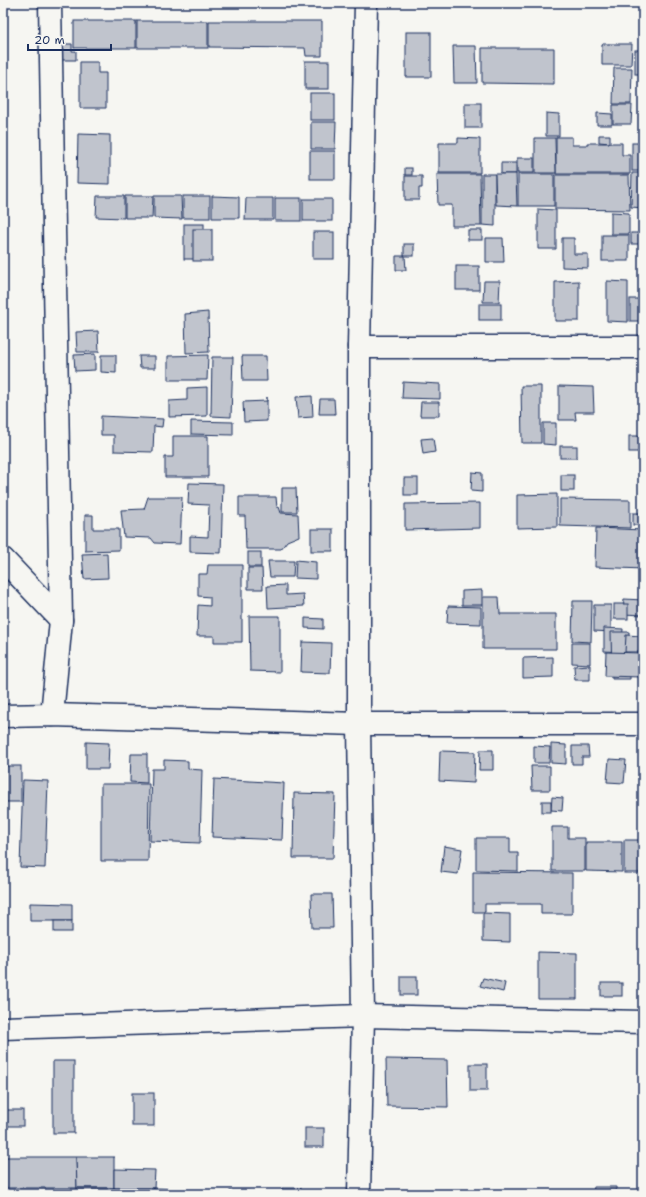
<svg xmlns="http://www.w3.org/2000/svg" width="646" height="1197" font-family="'Shantell Sans',sans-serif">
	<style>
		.building { fill: #c0c4cd; stroke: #1b2f5e }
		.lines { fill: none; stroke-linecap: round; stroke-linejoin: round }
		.minor-casing { stroke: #1b2f5e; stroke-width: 25 }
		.minor { stroke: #f6f6f2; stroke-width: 22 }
	</style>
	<rect width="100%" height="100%" fill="#f6f6f2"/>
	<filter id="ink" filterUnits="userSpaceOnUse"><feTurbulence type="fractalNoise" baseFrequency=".025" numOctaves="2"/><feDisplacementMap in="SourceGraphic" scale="8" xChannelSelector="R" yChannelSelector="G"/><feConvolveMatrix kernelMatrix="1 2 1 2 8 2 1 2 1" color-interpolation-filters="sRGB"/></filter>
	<g filter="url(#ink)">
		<g class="building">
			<rect x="74" y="21" width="62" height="27"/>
			<rect x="137" y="21" width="71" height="27"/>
			<polygon points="209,21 322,21 322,56 306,56 305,48 209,47"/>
			<rect x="406" y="32" width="25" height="45"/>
			<polygon points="57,44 72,44 72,51 76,51 76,60 57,60"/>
			<polygon points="602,44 632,44 631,65 602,65"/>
			<polygon points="453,46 476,46 477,83 454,83"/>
			<polygon points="482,48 554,48 554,84 482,83"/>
			<rect x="635" y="50" width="8" height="24"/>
			<rect x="305" y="61" width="24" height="28"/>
			<polygon points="80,62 98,62 98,73 106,73 106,108 80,108"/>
			<polygon points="614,68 632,68 631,104 613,104"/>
			<rect x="310" y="93" width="25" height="27"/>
			<rect x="641" y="96" width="2" height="16"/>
			<rect x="465" y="103" width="16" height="25"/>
			<polygon points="613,105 632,105 631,124 613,124"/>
			<polygon points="546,113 559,114 559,136 546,136"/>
			<polygon points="597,113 612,114 612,125 597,125"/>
			<polygon points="311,122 336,122 335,149 311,149"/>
			<polygon points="78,134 110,135 110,184 77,183"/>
			<polygon points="599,135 610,135 610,143 599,142"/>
			<polygon points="556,137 572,137 572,145 587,145 587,143 622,143 622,155 630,155 630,174 556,174"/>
			<polygon points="458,138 480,139 480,173 439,173 439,143 458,143"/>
			<polygon points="535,138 555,138 556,173 535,173"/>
			<rect x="632" y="143" width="11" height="28"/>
			<rect x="310" y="151" width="25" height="28"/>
			<rect x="517" y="158" width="17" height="15"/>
			<rect x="501" y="163" width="15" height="11"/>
			<rect x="405" y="168" width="7" height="7"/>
			<polygon points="632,173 643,173 643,208 631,207"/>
			<polygon points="437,174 480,174 481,226 452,226 452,205 438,205"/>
			<polygon points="482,174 495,174 495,226 482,225"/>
			<polygon points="495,174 516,174 517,206 496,205"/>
			<rect x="518" y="174" width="36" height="32"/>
			<polygon points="555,175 629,175 630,210 555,209"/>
			<polygon points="405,176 422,176 422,188 419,188 419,200 405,200"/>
			<polygon points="97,196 124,196 124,218 96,217"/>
			<polygon points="125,196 153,196 152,218 125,218"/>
			<polygon points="154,196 181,196 182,219 154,218"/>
			<rect x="183" y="196" width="27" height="22"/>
			<polygon points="212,196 239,197 239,218 212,218"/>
			<polygon points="246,198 273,198 273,220 245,220"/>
			<rect x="275" y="198" width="26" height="23"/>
			<rect x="303" y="199" width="29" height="22"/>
			<polygon points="538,209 556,210 556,249 538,249"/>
			<polygon points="611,212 629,213 629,234 611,234"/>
			<rect x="184" y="224" width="20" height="35"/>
			<rect x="193" y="229" width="19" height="32"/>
			<rect x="468" y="230" width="14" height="10"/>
			<rect x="313" y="232" width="21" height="27"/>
			<rect x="631" y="233" width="12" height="11"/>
			<rect x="602" y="235" width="27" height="26"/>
			<polygon points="486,238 503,238 504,262 486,262"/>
			<polygon points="562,238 574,238 574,254 588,254 588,268 562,267"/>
			<rect x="404" y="244" width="10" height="12"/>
			<polygon points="396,256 405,256 406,270 396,270"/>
			<rect x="456" y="266" width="23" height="24"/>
			<polygon points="484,281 500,281 499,302 483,302"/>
			<polygon points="579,281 579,321 555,321 555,282"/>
			<polygon points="607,281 628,282 628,322 607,321"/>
			<rect x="630" y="299" width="13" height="22"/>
			<rect x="479" y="304" width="22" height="16"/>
			<polygon points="208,312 209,352 186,353 185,314"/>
			<polygon points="98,331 99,352 77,352 76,332"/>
			<polygon points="95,354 95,370 75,371 74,355"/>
			<polygon points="101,355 116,355 116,373 101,372"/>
			<polygon points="208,355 207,380 168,380 168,356"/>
			<polygon points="139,356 155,356 155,368 140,368"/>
			<polygon points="242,356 266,356 267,381 243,381"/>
			<polygon points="212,357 233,357 231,417 211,416"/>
			<polygon points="403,382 440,384 440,399 402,398"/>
			<polygon points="521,386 541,386 541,443 522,443"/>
			<polygon points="559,386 593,387 594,412 575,412 576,420 559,420"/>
			<polygon points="207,387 207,416 169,417 169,401 187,400 187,388"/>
			<polygon points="312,396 313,417 298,418 296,397"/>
			<polygon points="267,397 267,421 244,422 243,402 267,401"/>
			<polygon points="320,399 334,399 335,414 319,414"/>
			<polygon points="421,402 439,402 439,416 420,416"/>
			<polygon points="101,416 163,419 162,427 154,426 153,452 114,451 114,435 101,435"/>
			<polygon points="191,421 233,422 233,435 191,434"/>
			<polygon points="543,423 556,423 556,445 543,444"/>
			<polygon points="173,436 208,436 208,477 165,477 165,457 173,457"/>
			<rect x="629" y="436" width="14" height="16"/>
			<polygon points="433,438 435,452 423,454 421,439"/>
			<rect x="560" y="446" width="17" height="12"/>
			<polygon points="472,472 482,473 482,492 471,491"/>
			<rect x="561" y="475" width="13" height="16"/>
			<rect x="404" y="478" width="14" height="17"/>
			<polygon points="189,483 223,484 221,553 190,552 190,536 208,537 209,505 188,504"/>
			<polygon points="282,488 296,488 297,512 282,512"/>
			<polygon points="557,494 557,527 517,528 517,495"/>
			<polygon points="148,497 182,497 180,544 155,543 151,538 124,537 121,510 144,509"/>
			<polygon points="239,497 276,497 277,508 279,507 281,513 298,514 299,536 287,541 281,549 246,549 245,516 239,516"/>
			<polygon points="560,499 630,500 630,528 560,526"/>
			<polygon points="480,503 480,528 405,530 405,504"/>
			<rect x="633" y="513" width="10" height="12"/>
			<polygon points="85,515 93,515 93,529 119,529 119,550 85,551"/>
			<polygon points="596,528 643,530 643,569 595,567"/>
			<rect x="311" y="529" width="22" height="22"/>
			<rect x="248" y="552" width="13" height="15"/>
			<polygon points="107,553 108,578 84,579 82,554"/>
			<polygon points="296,560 316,562 316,579 295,578"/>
			<polygon points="268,561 294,561 293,577 270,577"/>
			<polygon points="208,565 242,565 242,642 214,642 214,636 197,636 198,605 210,606 210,597 198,596 198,574 207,574"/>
			<polygon points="248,568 262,568 263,589 248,589"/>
			<polygon points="286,585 286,595 303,594 304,606 268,608 267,586"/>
			<polygon points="482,590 482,605 462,605 462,591"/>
			<polygon points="483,597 499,597 500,614 556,614 556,649 483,649"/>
			<polygon points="624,599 643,600 643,615 623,614"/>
			<polygon points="573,601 592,601 591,642 572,641"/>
			<rect x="614" y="604" width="14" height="15"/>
			<polygon points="594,605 611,605 611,632 594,631"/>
			<polygon points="448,606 481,607 481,624 447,623"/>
			<polygon points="249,616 280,616 280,672 250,671"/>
			<polygon points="305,618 323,619 323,629 305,628"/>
			<polygon points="604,628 623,629 621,652 604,651"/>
			<polygon points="611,632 629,632 630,679 612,679"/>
			<polygon points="626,635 642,636 641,652 625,652"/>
			<polygon points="302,642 331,643 330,673 301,672"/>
			<polygon points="572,643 590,643 590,664 572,663"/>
			<polygon points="606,652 642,653 641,677 605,676"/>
			<polygon points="553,657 553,677 523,678 523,658"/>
			<polygon points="590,665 590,680 575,680 574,666"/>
			<polygon points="86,742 109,743 108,769 86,769"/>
			<polygon points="551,744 566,745 566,764 551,763"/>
			<polygon points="534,746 550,747 549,763 534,763"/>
			<polygon points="572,746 588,746 589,757 582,757 582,764 572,764"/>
			<polygon points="480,750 493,750 493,770 479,770"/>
			<polygon points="440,751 475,752 474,783 439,781"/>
			<polygon points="131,754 147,754 147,783 130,782"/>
			<polygon points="609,759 626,760 624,783 607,782"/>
			<polygon points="164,760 188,761 188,769 202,770 200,843 150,841 152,769 164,769"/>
			<rect x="3" y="766" width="18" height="36"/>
			<polygon points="531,766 550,766 550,790 532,790"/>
			<polygon points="214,779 284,783 282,840 212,837"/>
			<polygon points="23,780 48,781 45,868 20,867"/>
			<polygon points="101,784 149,784 148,861 101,861"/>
			<polygon points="294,793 335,794 333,858 293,858"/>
			<polygon points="552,797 563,798 562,811 551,810"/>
			<rect x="542" y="801" width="9" height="11"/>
			<polygon points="552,827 568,827 568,838 585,838 585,871 552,871"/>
			<polygon points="476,838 510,838 510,853 518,853 518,871 476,870"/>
			<rect x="624" y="840" width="19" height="33"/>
			<polygon points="586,842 622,842 622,872 586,871"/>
			<polygon points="444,846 462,849 458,874 441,872"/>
			<polygon points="473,872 572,873 572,914 541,914 541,904 485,904 485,912 473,912"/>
			<polygon points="311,894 332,894 333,928 312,928"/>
			<polygon points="30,903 72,904 72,921 30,921"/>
			<polygon points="483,913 510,914 510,942 483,941"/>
			<rect x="54" y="921" width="18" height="11"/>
			<polygon points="538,952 577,953 577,999 538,999"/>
			<rect x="401" y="976" width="16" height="19"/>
			<polygon points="483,978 505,983 503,992 480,986"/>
			<rect x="601" y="983" width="21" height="13"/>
			<polygon points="386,1059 447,1060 448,1107 387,1106"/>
			<rect x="53" y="1061" width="21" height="72"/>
			<rect x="470" y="1064" width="17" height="27"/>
			<rect x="132" y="1093" width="22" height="33"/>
			<rect x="4" y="1110" width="19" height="16"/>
			<rect x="305" y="1128" width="19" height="19"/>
			<polygon points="3,1157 76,1157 77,1188 3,1188"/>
			<polygon points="76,1157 114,1157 114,1188 77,1188"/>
			<polygon points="114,1169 155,1170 154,1188 114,1188"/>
			<polygon points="594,1187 616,1187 616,1194 580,1194 580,1192 593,1192"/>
			<rect x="77" y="1188" width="37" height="6"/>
			<rect x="114" y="1188" width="40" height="6"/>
			<polygon points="154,1188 177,1189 177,1194 154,1194"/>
			<rect x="282" y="1188" width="19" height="6"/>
			<rect x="230" y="1191" width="19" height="3"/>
		</g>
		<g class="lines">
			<defs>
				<g id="minor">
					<polyline points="50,3 61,620 52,715"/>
					<polyline points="359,347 643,347"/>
					<polyline points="3,559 61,620"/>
					<polyline points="3,716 52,715 359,724 643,724"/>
					<polyline points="3,1028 363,1016 643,1022"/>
					<polyline points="359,1194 363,1016 359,724 359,347 366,3"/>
				</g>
			</defs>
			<use href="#minor" class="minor-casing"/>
			<use href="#minor" class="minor"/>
		</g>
	</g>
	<rect width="646" height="1197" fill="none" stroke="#f6f6f2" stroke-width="16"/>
	<rect x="8" y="8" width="630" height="1181" fill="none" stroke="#1b2f5e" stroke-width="1.5" filter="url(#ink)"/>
	<path d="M28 44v6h83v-6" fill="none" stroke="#1b2f5e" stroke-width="2"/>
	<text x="34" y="44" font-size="12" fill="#1b2f5e" stroke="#f6f6f2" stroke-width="3" paint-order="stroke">20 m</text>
</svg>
